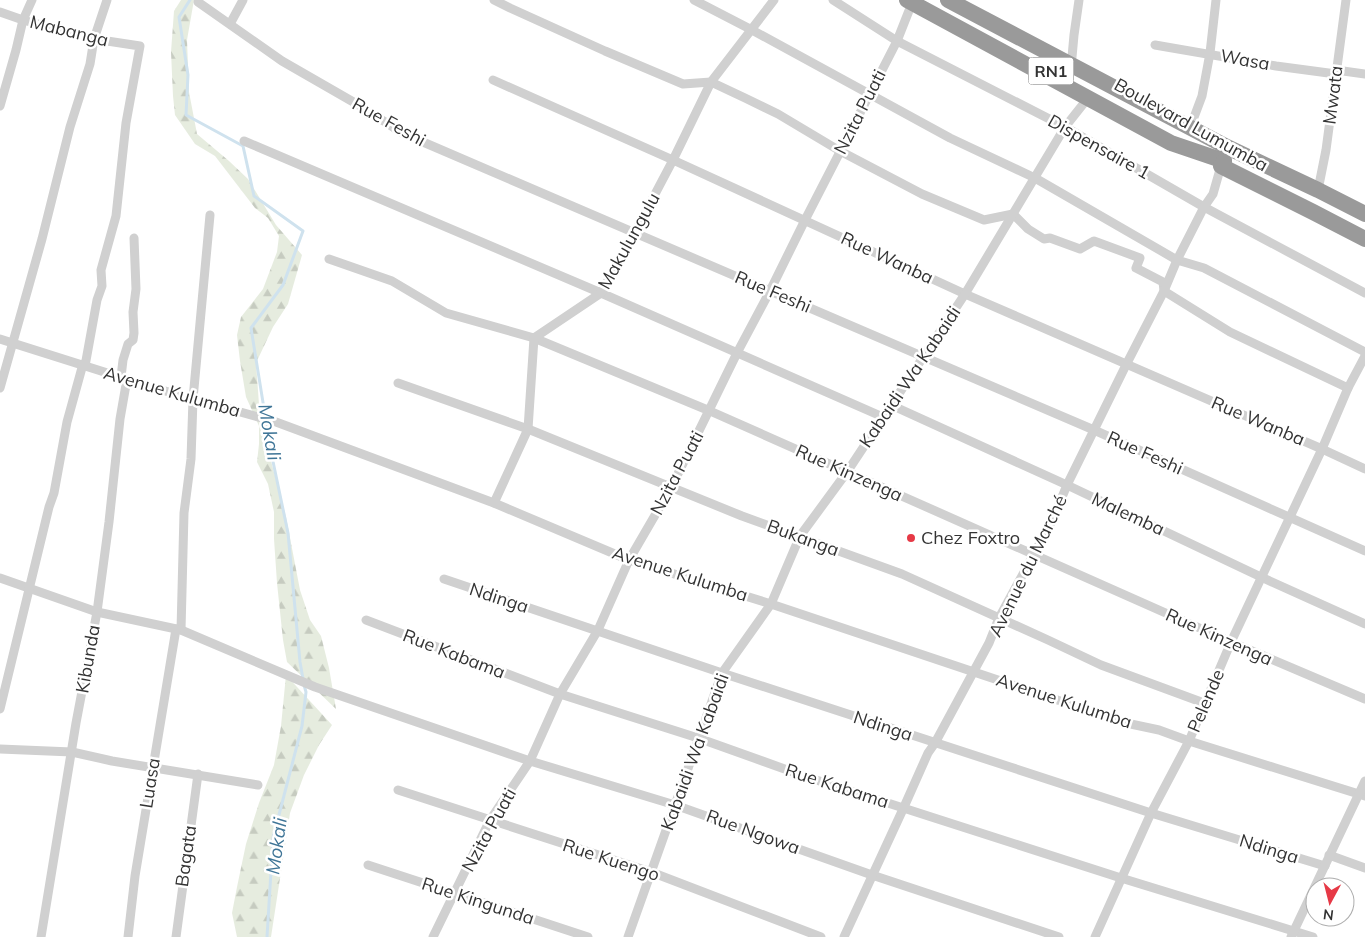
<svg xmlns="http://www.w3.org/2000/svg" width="1365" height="937" font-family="Mulish,sans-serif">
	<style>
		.forest { fill: url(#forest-firs) }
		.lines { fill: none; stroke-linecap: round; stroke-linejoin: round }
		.stream { stroke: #cfe2ee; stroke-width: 3 }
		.street { stroke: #d0d0d0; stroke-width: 9 }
		.highway { stroke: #9a9a9a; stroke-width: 16 }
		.poi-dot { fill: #e63946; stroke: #fff; stroke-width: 2 }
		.labels { text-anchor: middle; stroke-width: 5; stroke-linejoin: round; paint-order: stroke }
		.shield { fill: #fff; stroke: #707070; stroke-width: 1 }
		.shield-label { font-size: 16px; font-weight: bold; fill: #333 }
		.street-label { font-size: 18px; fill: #333; stroke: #fff }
		.poi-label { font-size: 18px; fill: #333; stroke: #fff; text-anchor: start }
		.water-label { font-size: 19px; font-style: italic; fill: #3f7597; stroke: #fff }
	</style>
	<defs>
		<pattern id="forest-firs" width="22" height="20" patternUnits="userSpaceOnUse" patternTransform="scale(1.25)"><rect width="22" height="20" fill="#e6ecdf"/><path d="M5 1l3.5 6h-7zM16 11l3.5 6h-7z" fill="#c6cbc0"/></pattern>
	</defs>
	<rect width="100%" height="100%" fill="#fff"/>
	<g class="forest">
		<polygon points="181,0 194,0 187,40 189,92 197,134 229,161 248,179 276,225 302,255 288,304 273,327 256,363 261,432 271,461 286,517 300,590 310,620 321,636 329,668 336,709 287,662 283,640 277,583 274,539 274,512 268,484 257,462 259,444 259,426 246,397 240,361 237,335 241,317 263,289 277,252 279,236 268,218 255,208 215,156 195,144 175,115 173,96 171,52 174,11"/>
		<polygon points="286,675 332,725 319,745 304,775 290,813 271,937 237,937 232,913 237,887 246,844 259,803 274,765 281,726"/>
	</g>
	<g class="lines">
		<g class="stream">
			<polyline points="190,0 179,17 188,75 186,115 243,146 254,196 303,231 283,285 251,328 271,452 288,533 300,662 303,679"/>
			<polyline points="267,937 273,838 302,726 306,692 304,685"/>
		</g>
		<g class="street">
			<polyline points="494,0 510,8 605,51 683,84 711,82 745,98 778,114 840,151 922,194 984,220 1013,214 1028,229 1044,239 1050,238 1080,249 1094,241 1140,258 1136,268 1163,282 1164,291 1230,332 1348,388"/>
			<polyline points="694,0 752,30 950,138 1035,178 1177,260 1204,268 1365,352"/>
			<polyline points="833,0 897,41 1065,127 1204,207 1365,293"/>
			<polyline points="198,2 282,61 362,107 402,133 1094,430 1365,551"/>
			<polyline points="0,12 23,20 94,39 140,46 126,123 116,216 101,270 102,286 97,300 85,366"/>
			<polyline points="230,24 243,0"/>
			<polyline points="1155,45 1276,66 1336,74"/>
			<polyline points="1072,57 1074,35 1079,0"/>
			<polyline points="1336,70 1365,74"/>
			<polyline points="493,80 673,160 965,294 1322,449 1365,469"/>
			<polyline points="0,106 16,50 23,20 32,0"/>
			<polyline points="1193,120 1202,96 1210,53 1216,0"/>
			<polyline points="244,141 601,293 883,417"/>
			<polyline points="1318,190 1326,150 1346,0"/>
			<polyline points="329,259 392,281 446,313 534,338 710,411 1231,642 1365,699"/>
			<polyline points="0,339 158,389 276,422 494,503 629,560 771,604 1126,723 1159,730 1189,741 1365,796"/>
			<polyline points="121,377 123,360 128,344 133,340 134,333 133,312 136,289 134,238"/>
			<polyline points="398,383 528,429 742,516 902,574 1048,640 1101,665 1204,703"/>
			<polyline points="0,388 42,239 70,127 90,64 94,39 107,0"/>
			<polyline points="891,405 1067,485 1261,577 1365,624"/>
			<polyline points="494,503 528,429 534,338 601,293 635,232 673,160 711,82 774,0"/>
			<polyline points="0,578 97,612 181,630 315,687 530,761 675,805 872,875 1059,937"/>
			<polyline points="444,579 722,673 1151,813 1325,866"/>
			<polyline points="366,620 560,694 698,738 807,777 1121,878 1313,937"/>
			<polyline points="181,630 184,513 191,459 193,399 210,215"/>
			<polyline points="0,709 49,507 54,493 67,422 83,364"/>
			<polyline points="0,749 72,752 112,761 258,785"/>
			<polyline points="398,790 651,872 821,937"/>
			<polyline points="1329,855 1365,868"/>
			<polyline points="368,865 588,937"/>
			<polyline points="41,937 76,723 97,612 109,522 120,419 127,379"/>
			<polyline points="128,937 135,876 176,629"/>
			<polyline points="176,937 198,774"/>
			<polyline points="433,937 490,820 530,761 560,694 598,630 629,560 672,486 737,353 770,291 805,220 897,41 912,3"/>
			<polyline points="628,937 722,673 771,604 800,536 847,472 965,294 1065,127 1088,98"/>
			<polyline points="844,937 904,807 928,753 935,743 989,643 999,618 1053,519 1067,485 1126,365 1164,291 1177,260 1204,207 1213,194 1221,166"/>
			<polyline points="1095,937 1151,813 1189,741 1231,642 1322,449 1348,388 1365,356"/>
			<polyline points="1291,937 1365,781"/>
		</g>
		<g class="highway">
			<polyline points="907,0 1171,143 1224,161"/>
			<polyline points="948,0 1227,147 1318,190 1365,214"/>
			<polyline points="1224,161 1221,166 1313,212 1365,239"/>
		</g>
	</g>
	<circle class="poi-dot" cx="911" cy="538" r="5"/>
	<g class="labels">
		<rect class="shield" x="1028.5" y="57.5" width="45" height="27" rx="4"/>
		<g class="shield-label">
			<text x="1051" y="77">RN1</text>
		</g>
		<g class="street-label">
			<text transform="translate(69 31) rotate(14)" y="6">Mabanga</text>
			<text transform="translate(1245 60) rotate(10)" y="6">Wasa</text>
			<text transform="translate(1333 95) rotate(-83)" y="6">Mwata</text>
			<text transform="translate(860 112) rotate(-63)" y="6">Nzita Puati</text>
			<text transform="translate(389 122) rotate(29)" y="6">Rue Feshi</text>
			<text transform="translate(1191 125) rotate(29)" y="6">Boulevard Lumumba</text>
			<text transform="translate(1099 147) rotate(29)" y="6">Dispensaire 1</text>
			<text transform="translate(629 241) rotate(-61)" y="6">Makulungulu</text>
			<text transform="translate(887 258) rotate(25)" y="6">Rue Wanba</text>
			<text transform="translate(773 292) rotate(23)" y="6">Rue Feshi</text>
			<text transform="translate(910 377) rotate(-56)" y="6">Kabaidi Wa Kabaidi</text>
			<text transform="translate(172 392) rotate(16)" y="6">Avenue Kulumba</text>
			<text transform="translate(1258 421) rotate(23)" y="6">Rue Wanba</text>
			<text transform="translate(1145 453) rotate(24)" y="6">Rue Feshi</text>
			<text transform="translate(677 473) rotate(-62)" y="6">Nzita Puati</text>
			<text transform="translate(849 473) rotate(24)" y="6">Rue Kinzenga</text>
			<text transform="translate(1128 514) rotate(25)" y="6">Malemba</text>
			<text transform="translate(803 538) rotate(20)" y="6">Bukanga</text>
			<text transform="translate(1028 566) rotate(-64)" y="6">Avenue du Marché</text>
			<text transform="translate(680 574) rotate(18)" y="6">Avenue Kulumba</text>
			<text transform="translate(499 598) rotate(18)" y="6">Ndinga</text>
			<text transform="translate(1219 637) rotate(24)" y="6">Rue Kinzenga</text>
			<text transform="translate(454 654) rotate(21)" y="6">Rue Kabama</text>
			<text transform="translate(88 659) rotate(-80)" y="6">Kibunda</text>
			<text transform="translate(1064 701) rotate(18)" y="6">Avenue Kulumba</text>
			<text transform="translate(1206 701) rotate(-67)" y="6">Pelende</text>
			<text transform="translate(883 726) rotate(18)" y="6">Ndinga</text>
			<text transform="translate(695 752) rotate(-70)" y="6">Kabaidi Wa Kabaidi</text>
			<text transform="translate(150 783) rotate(-81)" y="6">Luasa</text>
			<text transform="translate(837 786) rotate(18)" y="6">Rue Kabama</text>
			<text transform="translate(489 830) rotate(-61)" y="6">Nzita Puati</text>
			<text transform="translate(753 832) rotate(20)" y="6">Rue Ngowa</text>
			<text transform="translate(1269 849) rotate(17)" y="6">Ndinga</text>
			<text transform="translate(186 856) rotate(-82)" y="6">Bagata</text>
			<text transform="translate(611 860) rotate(18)" y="6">Rue Kuengo</text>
			<text transform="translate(478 901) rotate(18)" y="6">Rue Kingunda</text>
		</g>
		<g class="poi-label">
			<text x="921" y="544">Chez Foxtro</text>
		</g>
		<g class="water-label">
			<text transform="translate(270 432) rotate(80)" y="7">Mokali</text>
			<text transform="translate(276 846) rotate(-82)" y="7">Mokali</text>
		</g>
	</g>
	<g transform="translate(1330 902) rotate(187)"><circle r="24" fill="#ffffff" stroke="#adadad"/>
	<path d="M0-4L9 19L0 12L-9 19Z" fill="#e63946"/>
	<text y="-8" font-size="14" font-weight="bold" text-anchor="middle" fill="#333333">N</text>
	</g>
</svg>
